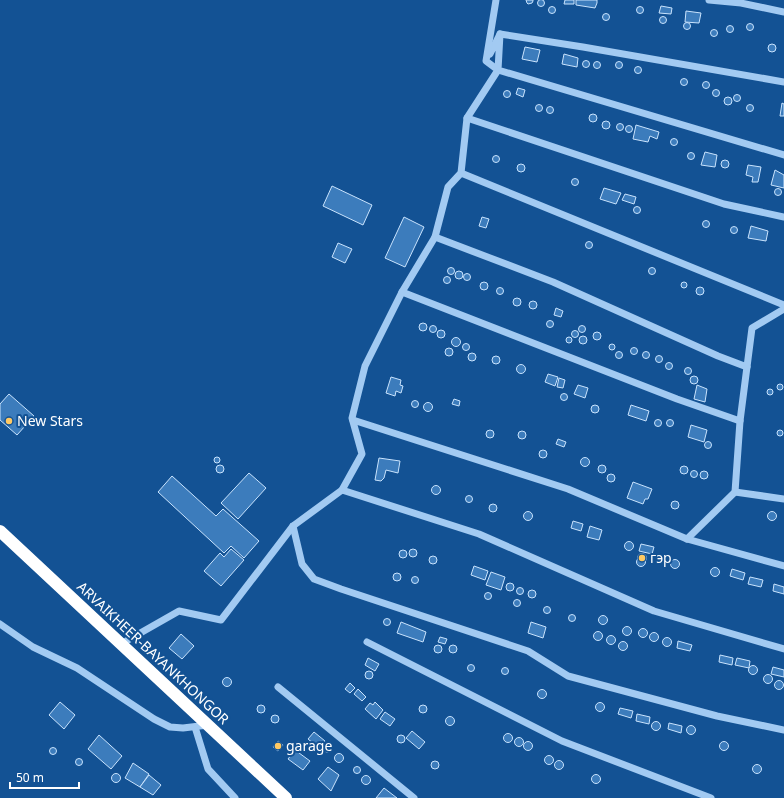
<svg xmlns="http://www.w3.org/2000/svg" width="784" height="798" font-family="'Noto Sans',sans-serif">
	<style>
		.building { fill: #3c7cbc; stroke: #c9e3fd }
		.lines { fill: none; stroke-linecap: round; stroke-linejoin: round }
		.minor { stroke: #a2caf2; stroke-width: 7 }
		.highway { stroke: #fff; stroke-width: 12 }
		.poi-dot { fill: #ffc963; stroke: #135294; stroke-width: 1.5 }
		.labels { text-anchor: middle; stroke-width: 4; stroke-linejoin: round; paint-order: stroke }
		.poi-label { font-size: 14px; fill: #fff; stroke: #135294; text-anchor: start }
		.street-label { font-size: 14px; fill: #fff; stroke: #135294 }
	</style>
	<rect width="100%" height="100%" fill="#135294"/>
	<g class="building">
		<circle cx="541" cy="3" r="3.5"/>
		<polygon points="526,0 533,0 533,1 532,3 528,4 527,3"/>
		<polygon points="565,0 574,0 574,4 564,4"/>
		<polygon points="576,0 597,0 597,3 595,8 576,5"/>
		<polygon points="661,6 672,8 671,14 659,13"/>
		<circle cx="640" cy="10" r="3.5"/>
		<circle cx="552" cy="10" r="3.5"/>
		<polygon points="686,11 701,13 699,23 685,22"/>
		<circle cx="606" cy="17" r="3.5"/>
		<circle cx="663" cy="20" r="3.5"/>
		<circle cx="687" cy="26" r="3.5"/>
		<circle cx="750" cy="27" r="3.5"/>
		<circle cx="730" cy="29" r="3.5"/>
		<circle cx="714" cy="33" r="3.5"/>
		<circle cx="772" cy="48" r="4"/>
		<polygon points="525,47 540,50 537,62 522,59"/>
		<polygon points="564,54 578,58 577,67 562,64"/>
		<circle cx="586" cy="64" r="3.5"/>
		<circle cx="619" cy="65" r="3.5"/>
		<circle cx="597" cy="65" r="3.5"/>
		<circle cx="638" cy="70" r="3.5"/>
		<circle cx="684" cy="82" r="3.5"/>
		<circle cx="706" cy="85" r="3.5"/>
		<polygon points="518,88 525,90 523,97 516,94"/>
		<circle cx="716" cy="93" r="3.5"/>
		<circle cx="507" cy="94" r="3.5"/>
		<circle cx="737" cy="98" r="3.5"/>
		<circle cx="728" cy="101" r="4"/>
		<polygon points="782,103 784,104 784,116 780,116"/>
		<circle cx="539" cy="108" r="3.5"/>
		<circle cx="750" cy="108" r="3.5"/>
		<circle cx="550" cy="110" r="3.5"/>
		<circle cx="593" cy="118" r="4"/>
		<circle cx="606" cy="125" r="4"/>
		<circle cx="620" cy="127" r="3.5"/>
		<polygon points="636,125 659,132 657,139 650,136 648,142 633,139"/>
		<circle cx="629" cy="129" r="3.5"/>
		<circle cx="674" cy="142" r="3.5"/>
		<polygon points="705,152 717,155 715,167 701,165"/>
		<circle cx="691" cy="156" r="3.5"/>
		<circle cx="496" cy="159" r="3.5"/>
		<circle cx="725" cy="164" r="4"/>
		<circle cx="521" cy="168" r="4"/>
		<polygon points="748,165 761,167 758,182 752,182 753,177 746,175"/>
		<polygon points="775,170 784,175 784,188 771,185"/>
		<circle cx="575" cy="182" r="3.5"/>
		<polygon points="332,186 372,205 363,225 323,206"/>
		<polygon points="604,188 621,193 616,204 600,199"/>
		<circle cx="778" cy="192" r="3.5"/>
		<polygon points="625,194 636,197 634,204 622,200"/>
		<circle cx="637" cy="210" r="3.5"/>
		<polygon points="404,217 424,227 405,267 385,258"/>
		<polygon points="482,217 489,219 486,228 479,226"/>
		<circle cx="706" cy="224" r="3.5"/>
		<polygon points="751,226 768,231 766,241 748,238"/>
		<circle cx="734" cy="230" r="3.5"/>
		<circle cx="589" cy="245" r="3.5"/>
		<polygon points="338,243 352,249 345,263 332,257"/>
		<circle cx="652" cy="271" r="3.5"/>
		<circle cx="451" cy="271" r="3.5"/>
		<circle cx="459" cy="275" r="4"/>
		<circle cx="467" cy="277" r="3.5"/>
		<circle cx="447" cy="280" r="3.5"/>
		<circle cx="484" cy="286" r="4"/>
		<circle cx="684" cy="285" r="3"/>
		<circle cx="700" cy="291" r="4"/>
		<circle cx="500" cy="291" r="3.5"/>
		<circle cx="517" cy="302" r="4"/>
		<circle cx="533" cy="305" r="4"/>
		<polygon points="556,308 563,311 561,317 554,315"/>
		<circle cx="550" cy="324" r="3.5"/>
		<circle cx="423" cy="327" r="4"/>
		<circle cx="433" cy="329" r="3.5"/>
		<circle cx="582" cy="329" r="3.5"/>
		<circle cx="441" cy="334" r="4"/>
		<circle cx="575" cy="334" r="3.5"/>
		<circle cx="597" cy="336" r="4"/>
		<circle cx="583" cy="340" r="4"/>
		<circle cx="569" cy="340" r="3"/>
		<circle cx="456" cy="342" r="4.5"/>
		<circle cx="466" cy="347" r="3.5"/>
		<circle cx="612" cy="347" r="3"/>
		<circle cx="634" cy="351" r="3.5"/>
		<circle cx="449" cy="352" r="4"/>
		<circle cx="619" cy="355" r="3.5"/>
		<circle cx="646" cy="355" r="3.5"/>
		<circle cx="472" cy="357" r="4"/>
		<circle cx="659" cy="359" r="3.5"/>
		<circle cx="496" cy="360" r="4"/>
		<circle cx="669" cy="366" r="3.5"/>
		<circle cx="521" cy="369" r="4.5"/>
		<circle cx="688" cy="371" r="3.5"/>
		<polygon points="548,374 558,377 555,386 545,382"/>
		<circle cx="694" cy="380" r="4"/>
		<polygon points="391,377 401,380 400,385 403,386 401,393 396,391 395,396 386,393"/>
		<polygon points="559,378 565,380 563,388 557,387"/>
		<circle cx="780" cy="387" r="3"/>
		<polygon points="578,385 588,388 585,398 574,394"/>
		<polygon points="697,385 707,389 705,402 694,399"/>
		<circle cx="770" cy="392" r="3"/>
		<circle cx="564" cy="397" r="3.5"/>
		<polygon points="9,394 34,416 17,435 0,420 0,404"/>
		<polygon points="454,399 460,401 459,406 452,404"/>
		<circle cx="415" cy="404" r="3.5"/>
		<circle cx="428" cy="407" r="4.5"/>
		<polygon points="631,405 649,411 646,421 628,415"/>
		<circle cx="595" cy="409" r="4"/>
		<circle cx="658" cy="423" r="3.5"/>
		<circle cx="670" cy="423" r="3.5"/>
		<polygon points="691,425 707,430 704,442 688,437"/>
		<circle cx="780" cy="433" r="3"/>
		<circle cx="490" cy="434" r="4"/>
		<circle cx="522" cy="435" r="4"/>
		<polygon points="558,439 566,442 564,447 556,444"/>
		<circle cx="708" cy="445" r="3.5"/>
		<circle cx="543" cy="454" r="4"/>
		<circle cx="217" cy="460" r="3"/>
		<circle cx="585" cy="462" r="4.5"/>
		<polygon points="379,458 400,461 398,473 386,470 384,478 381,481 375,480"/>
		<circle cx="602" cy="469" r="4"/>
		<circle cx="220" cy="469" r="4"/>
		<circle cx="684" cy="470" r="4"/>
		<circle cx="694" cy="474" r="3.5"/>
		<circle cx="704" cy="475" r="4"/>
		<polygon points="249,473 266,488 238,519 221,503"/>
		<circle cx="611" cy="478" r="4"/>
		<polygon points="172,476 216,516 223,509 259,541 244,558 231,546 224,553 158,492"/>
		<polygon points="633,482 652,489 648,499 645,499 643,504 627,498"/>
		<circle cx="436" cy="490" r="4.5"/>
		<circle cx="469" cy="499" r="3.5"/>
		<circle cx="675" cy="505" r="4"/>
		<circle cx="493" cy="508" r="4"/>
		<circle cx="528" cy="516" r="4.5"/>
		<circle cx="772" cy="516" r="4.5"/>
		<polygon points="573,521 583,524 581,531 571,528"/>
		<polygon points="590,526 602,530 599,540 587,537"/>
		<circle cx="629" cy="546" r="4.5"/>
		<polygon points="641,544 654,547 652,554 639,551"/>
		<polygon points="231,549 244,560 221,586 204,571 220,553 224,557"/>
		<circle cx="413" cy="553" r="4"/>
		<circle cx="403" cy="554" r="4"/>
		<circle cx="642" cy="558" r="4.5"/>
		<circle cx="433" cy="560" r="4"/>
		<circle cx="641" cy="562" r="4.5"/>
		<circle cx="675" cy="564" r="4.5"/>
		<polygon points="474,566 488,571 485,580 471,575"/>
		<circle cx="715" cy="572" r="4.5"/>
		<polygon points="732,569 745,573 743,580 730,576"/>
		<polygon points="491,572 505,577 501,590 486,585"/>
		<circle cx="397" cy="577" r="4"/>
		<circle cx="415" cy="580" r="3.5"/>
		<polygon points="750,577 763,580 761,587 748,584"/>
		<circle cx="510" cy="587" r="4"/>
		<polygon points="774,584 784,587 784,594 773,591"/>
		<circle cx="520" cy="591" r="3.5"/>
		<circle cx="532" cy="594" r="4"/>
		<circle cx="488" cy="596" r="3.5"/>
		<circle cx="517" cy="603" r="3.5"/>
		<circle cx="547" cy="610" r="3.5"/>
		<circle cx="572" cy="618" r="3.5"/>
		<circle cx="603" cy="620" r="4.5"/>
		<circle cx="387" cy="622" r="3.5"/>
		<polygon points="401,622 426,632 423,642 397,633"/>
		<polygon points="531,622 546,627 543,638 528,633"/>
		<circle cx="627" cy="631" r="4.5"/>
		<circle cx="643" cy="633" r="4.5"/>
		<circle cx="598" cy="636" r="4.5"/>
		<circle cx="654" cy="637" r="4.5"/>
		<polygon points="181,634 194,646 182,659 169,648"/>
		<circle cx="611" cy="640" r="4.5"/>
		<polygon points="440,637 447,639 445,644 438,642"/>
		<circle cx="667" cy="642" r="4.5"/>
		<polygon points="678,641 692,645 690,651 677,648"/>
		<circle cx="623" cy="646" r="4.5"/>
		<circle cx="453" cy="649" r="4"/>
		<circle cx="438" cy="649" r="4"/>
		<polygon points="720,655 733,658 732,665 719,662"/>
		<polygon points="368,658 379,664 375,671 365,665"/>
		<polygon points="737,658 750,661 749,668 735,665"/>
		<circle cx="471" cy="668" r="3.5"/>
		<circle cx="753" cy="670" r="4.5"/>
		<polygon points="773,667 784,670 784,677 771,674"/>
		<circle cx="505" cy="671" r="3.5"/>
		<circle cx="369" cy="675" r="4"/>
		<circle cx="768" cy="679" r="4.5"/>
		<circle cx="227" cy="682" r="4.5"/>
		<circle cx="779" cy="685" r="4.5"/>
		<polygon points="350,683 355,688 350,693 345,689"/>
		<polygon points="358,689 366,697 362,701 354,694"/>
		<circle cx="542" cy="694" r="4.5"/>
		<polygon points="60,702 75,715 64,729 49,715"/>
		<polygon points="375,702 383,710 376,719 365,709 370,703 373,705"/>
		<circle cx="600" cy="707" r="4.5"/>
		<circle cx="423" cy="709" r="4"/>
		<circle cx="261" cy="709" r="4"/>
		<polygon points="620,708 633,711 631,718 618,714"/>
		<polygon points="385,712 395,719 390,726 380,719"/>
		<polygon points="637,714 650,717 649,724 636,721"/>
		<circle cx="275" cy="719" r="4"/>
		<circle cx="450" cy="721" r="4.5"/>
		<circle cx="656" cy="726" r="4.5"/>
		<polygon points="669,723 682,726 681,733 668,729"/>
		<circle cx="691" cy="730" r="4.5"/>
		<polygon points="412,731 425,742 419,749 406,738"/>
		<polygon points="314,732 325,741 319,748 308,739"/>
		<circle cx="508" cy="738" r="4.5"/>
		<circle cx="401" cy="739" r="4"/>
		<polygon points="99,735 122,756 111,769 88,749"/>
		<circle cx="519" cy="742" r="4.5"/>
		<polygon points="278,741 283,745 278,751 273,747"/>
		<circle cx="528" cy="746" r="4.5"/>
		<circle cx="724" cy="746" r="4.5"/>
		<circle cx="328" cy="749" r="3.5"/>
		<circle cx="53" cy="751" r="3.5"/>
		<polygon points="295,750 310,761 303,770 288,759"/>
		<circle cx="339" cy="758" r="4.5"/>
		<circle cx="549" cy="760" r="4.5"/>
		<circle cx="79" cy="762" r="3.5"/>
		<circle cx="559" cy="765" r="4.5"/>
		<circle cx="435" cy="765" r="4"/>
		<polygon points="133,763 149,774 140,787 125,778"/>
		<circle cx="757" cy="769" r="4.5"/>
		<circle cx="357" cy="770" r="3.5"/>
		<polygon points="328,767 339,775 331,791 318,779"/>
		<circle cx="116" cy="778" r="4.5"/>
		<circle cx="596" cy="779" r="4.5"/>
		<polygon points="149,775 161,785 153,795 140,787"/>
		<circle cx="366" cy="780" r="4.5"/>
		<polygon points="384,788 397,798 376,798"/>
	</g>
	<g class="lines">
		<g class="minor">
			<polyline points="709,0 741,3 784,12"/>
			<polyline points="500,34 583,47 784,82"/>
			<polyline points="490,54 500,34 498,70 784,155"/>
			<polyline points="467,118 724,204 784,217"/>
			<polyline points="461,173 784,305"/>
			<polyline points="435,237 553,282 718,356 747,367"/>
			<polyline points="402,292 677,399 740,421"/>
			<polyline points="353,420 568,489 687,539 784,566"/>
			<polyline points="342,490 479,534 654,611 784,649"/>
			<polyline points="735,492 784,499"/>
			<polyline points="293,526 302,564 314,579 341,589 528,651 568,676 717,716 784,730"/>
			<polyline points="687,539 735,492 740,421 752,328 784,309"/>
			<polyline points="0,624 33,647 77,668 154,719 170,727 183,728 208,725"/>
			<polyline points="367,642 562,741 711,798"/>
			<polyline points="121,644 179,611 221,620 293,526 342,490 362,454 352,418 365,366 402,292 435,237 448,187 461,173 467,118 498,70 486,61 496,0"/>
			<polyline points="278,687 414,798"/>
			<polyline points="195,727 208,769 235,798"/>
		</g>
		<polyline class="highway" points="0,531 286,798"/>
	</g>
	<g class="poi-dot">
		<circle cx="9" cy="421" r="4"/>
		<circle cx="642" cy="558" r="4"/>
		<circle cx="278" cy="746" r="4"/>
	</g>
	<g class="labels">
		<g class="poi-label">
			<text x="17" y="426">New Stars</text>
			<text x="650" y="563">гэр</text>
			<text x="286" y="751">garage</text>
		</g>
		<g class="street-label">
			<text transform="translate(153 653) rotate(43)" y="5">ARVAIKHEER-BAYANKHONGOR</text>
		</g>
	</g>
	<path d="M10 782v6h69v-6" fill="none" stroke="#ffffff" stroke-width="2"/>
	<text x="16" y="782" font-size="12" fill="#ffffff" stroke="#135294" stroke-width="3" paint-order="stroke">50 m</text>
</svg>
